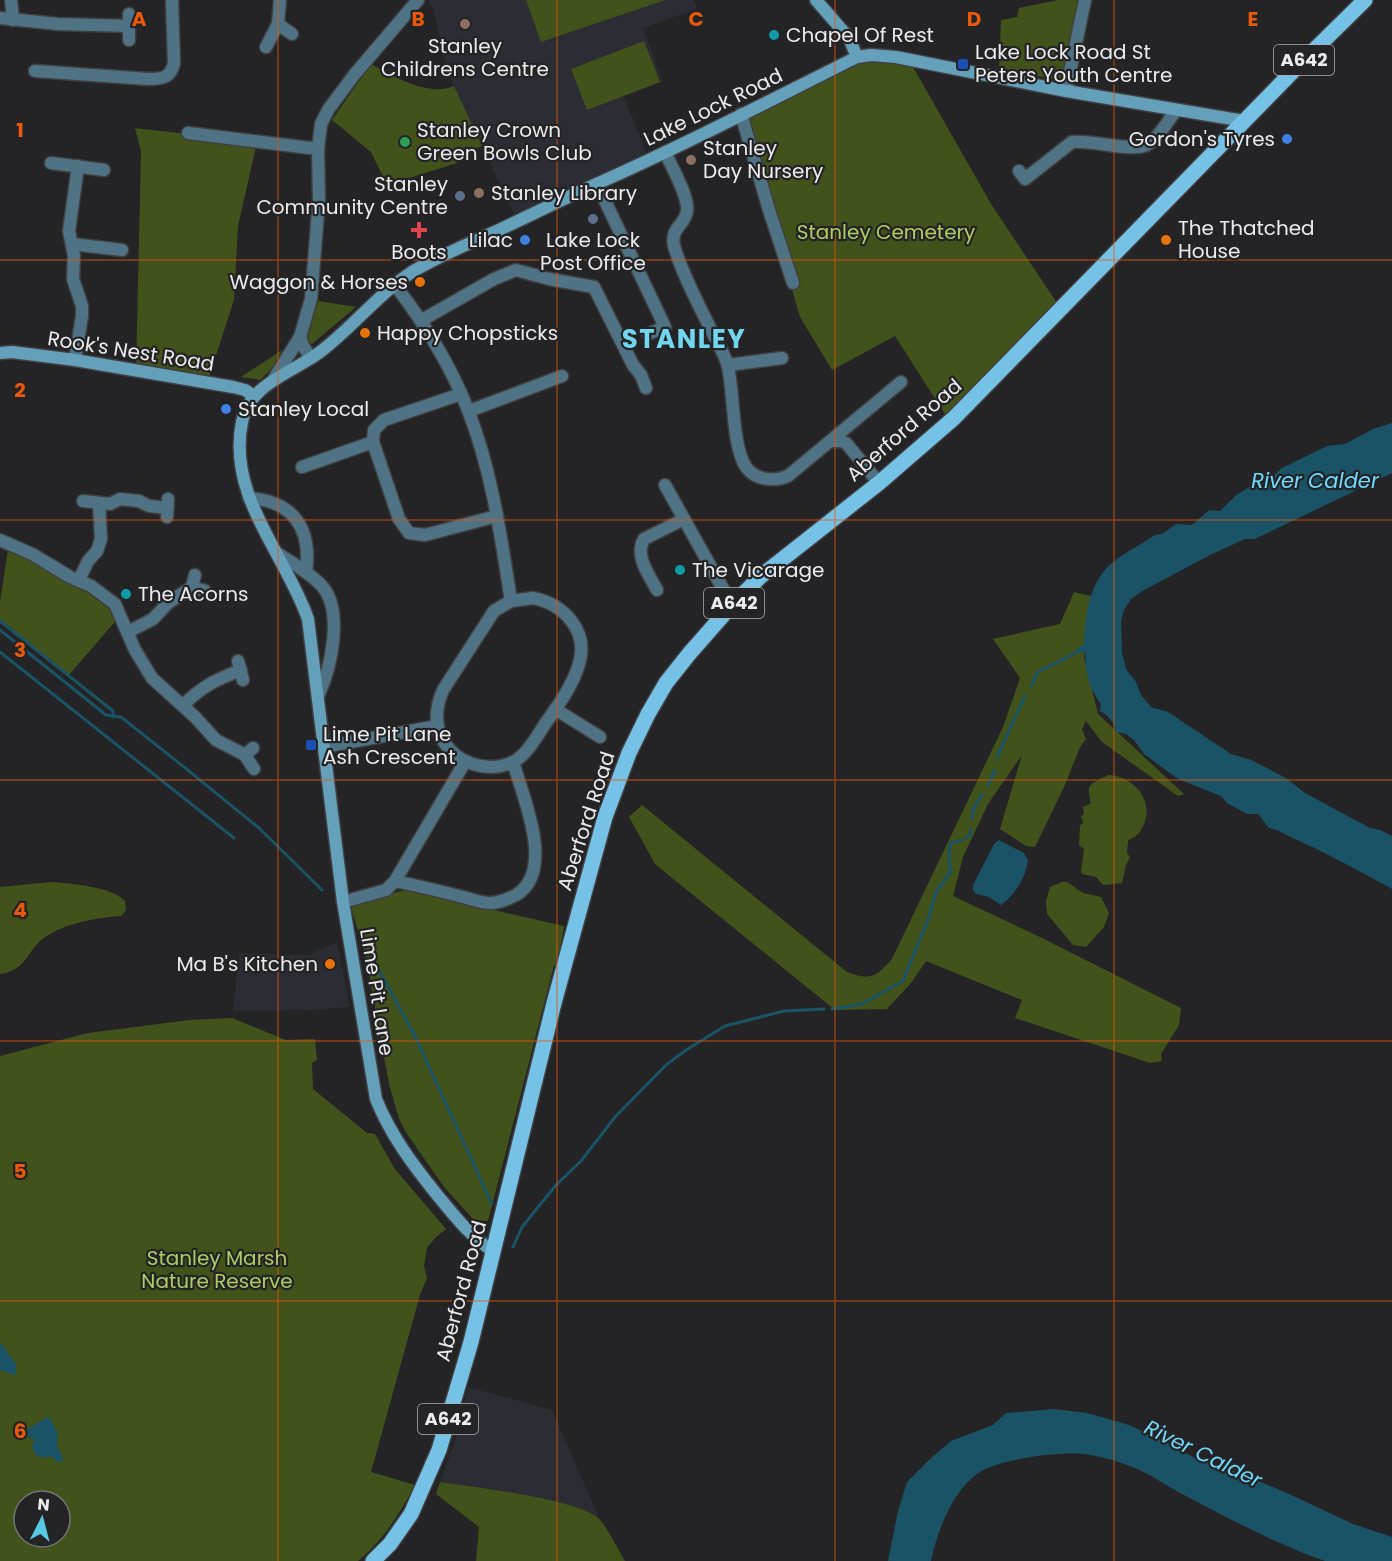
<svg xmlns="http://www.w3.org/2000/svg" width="1392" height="1561" font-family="Poppins,sans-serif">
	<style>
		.built { fill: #2b2c34 }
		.green { fill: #42521b; fill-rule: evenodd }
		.water { fill: #1b5366 }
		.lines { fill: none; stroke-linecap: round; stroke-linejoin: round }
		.stream { stroke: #1b5366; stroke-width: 3 }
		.street-casing { stroke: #404042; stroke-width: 15 }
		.secondary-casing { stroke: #404042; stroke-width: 15 }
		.primary-casing { stroke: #404042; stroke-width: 18 }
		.street { stroke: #4f7384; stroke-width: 12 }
		.secondary { stroke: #65a0bb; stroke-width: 12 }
		.primary { stroke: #75c2e6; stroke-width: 15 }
		.grid { fill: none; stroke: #e8590c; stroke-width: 1.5; stroke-opacity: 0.55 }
		.education-dot { fill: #8d6e63; stroke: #242426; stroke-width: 2 }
		.culture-dot { fill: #0f9aa8; stroke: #242426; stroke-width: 2 }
		.transit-dot { fill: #1a4fb4; stroke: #242426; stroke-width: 2 }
		.shop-dot { fill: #3f7fe0; stroke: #242426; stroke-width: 2 }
		.leisure-dot { fill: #2e9e5b; stroke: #242426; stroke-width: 2 }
		.service-dot { fill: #5c6f8a; stroke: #242426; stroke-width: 2 }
		.health-dot { fill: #e0444e; stroke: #242426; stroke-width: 2 }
		.food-dot { fill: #e8710a; stroke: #242426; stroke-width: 2 }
		.labels { text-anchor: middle; stroke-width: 4.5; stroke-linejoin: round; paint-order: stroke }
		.shield { fill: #242426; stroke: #afafb1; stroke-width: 1.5 }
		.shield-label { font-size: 18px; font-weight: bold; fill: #ebebed }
		.poi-label { font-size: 20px; fill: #ebebed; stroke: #242426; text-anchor: start }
		.street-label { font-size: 20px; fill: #ebebed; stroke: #242426 }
		.park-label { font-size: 20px; fill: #adcd63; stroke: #242426 }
		.water-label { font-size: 21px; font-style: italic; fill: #6fd9fe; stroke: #242426 }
		.district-label { font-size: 26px; font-weight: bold; letter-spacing: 1.5px; fill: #71d6ee; stroke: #242426 }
		.grid-label { font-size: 20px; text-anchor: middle; font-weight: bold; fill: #e8590c; stroke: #242426; stroke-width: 4.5; stroke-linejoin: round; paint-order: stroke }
	</style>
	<rect width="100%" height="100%" fill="#242426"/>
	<g class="built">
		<polygon points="428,0 694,0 697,9 643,28 663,81 624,97 647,154 514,214 458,96 447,68 433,9"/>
		<polygon points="337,942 350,1007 312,1010 233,1011 239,953 309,955"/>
		<polygon points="468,1387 552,1410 599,1518 580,1508 529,1497 440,1482 455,1441"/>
	</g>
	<g class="green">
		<polygon points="526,0 665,0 541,42"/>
		<polygon points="1058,0 1082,0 1063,79 1058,80 999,69 1001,20 1017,17 1019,8"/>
		<polygon points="644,41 660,82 587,110 571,69"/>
		<polygon points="857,57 909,60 991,204 1061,309 950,422 895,336 832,370 800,317 741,114"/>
		<path d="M371,64C395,77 428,97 454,86L482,146L456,158L457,163L387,185L371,152L332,120Z"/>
		<polygon points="135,128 257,142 238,226 234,300 207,383 136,370 141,151"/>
		<polygon points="318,301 356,307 312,344 309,343 308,336"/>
		<polygon points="282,350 273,367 260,380 241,377"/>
		<polygon points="9,543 79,580 120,616 68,676 0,621 0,602"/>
		<path d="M1074,592L1091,596L1084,657L1098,714L1184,794L1178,796L1102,742L1086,721L1082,729L1086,739L1080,747L1065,785L1035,847L1026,846L1000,829L1022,755L988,804L963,857L953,896L1038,936L1181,1008L1179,1025L1161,1054L1162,1061L1150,1063L1015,1018L1022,1000L926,961L911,983L887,1009L835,1010L655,864L629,817L642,805L847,972C870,981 876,977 892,959L1003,727L1020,678L993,639L1060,624Z"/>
		<path d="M1108,775C1137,776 1159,807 1139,833C1136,837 1131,838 1128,841L1127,853L1130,857L1126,865L1122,883L1103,885L1096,877L1082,874L1081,871L1084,849L1079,845L1080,826L1083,822L1081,816L1084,814L1083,807L1090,804C1091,799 1088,792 1089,788C1091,782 1103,778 1108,775Z"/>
		<path d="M52,882C73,884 110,886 125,901L126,910L121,916C99,917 63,924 45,937C27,950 26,971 0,974V887Z"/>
		<polygon points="1062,882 1067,882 1083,893 1101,897 1109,913 1104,927 1086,947 1073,945 1047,914 1046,901 1050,887"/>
		<polygon points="405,890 564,926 557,966 554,965 488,1221 474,1220 444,1187 407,1134 399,1119 389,1084 366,957 350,904"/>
		<path d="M232,1018L286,1040L315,1039L317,1060L312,1063L313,1089L367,1133L375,1134L395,1169L446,1229L436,1237L427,1248L424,1266L427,1278L420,1295L371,1472L415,1485C398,1516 385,1538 358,1561H0V1056L88,1033L190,1020ZM24,1501H60V1537H24Z"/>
		<path d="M440,1482C473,1487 576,1499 598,1518C606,1525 619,1551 625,1561H476L479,1527L436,1494Z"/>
	</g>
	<g class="water">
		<path d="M1392,423V473L1255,539H1245L1212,554L1144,590L1131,599L1124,610L1121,621L1122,653L1126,669L1136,682L1141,695L1151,707L1168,712L1231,754L1251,760L1286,778L1305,793L1370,828L1380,830L1392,836V889C1360,871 1328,854 1295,839C1285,835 1280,830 1269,828L1258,814H1247L1227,803L1221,796L1178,779L1144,754L1134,740L1126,734L1116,732C1114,723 1109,715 1100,711L1101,704C1087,685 1086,673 1085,651L1077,654L1076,650L1084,644C1085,615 1089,582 1112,563C1125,552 1142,544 1155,535L1162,534L1176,524L1192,525L1209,510L1220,511L1235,496L1265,477L1273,476L1282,468L1327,446L1345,444L1373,429Z"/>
		<path d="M999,840L1024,853L1028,860C1026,877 1015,895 1001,905L989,897L976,894L973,890V885L994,844Z"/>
		<polygon points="0,1342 16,1364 16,1374 13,1375 0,1370"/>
		<path d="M1054,1409L1087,1413L1129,1425L1166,1442L1196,1459L1239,1473L1287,1493L1353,1524L1392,1537V1561H1325C1276,1544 1230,1519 1184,1495C1166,1486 1151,1474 1132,1467C1117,1461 1100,1456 1084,1454C1059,1451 997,1459 977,1474C952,1492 937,1532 931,1561H888L898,1511L907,1482L931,1458L951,1441L993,1425L1006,1413Z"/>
		<path d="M47,1417L50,1418L58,1434L57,1446L63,1458L61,1462H57L51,1456L45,1458L37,1456L32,1448L34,1440L24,1434C28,1426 40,1423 47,1417Z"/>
	</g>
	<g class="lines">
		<g class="stream">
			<polyline points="0,621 113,711 113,717"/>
			<polyline points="0,630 106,715 121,717 184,767 259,828 322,890"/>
			<polyline points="0,652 234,838"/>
			<polyline points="1031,686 1038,672 1077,652"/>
			<polyline points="997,757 1025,696"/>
			<polyline points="988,785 995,770"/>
			<polyline points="972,818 974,807 982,794"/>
			<polyline points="966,838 970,835 971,829"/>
			<polyline points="370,954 415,1036 492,1204"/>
			<polyline points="832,1009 862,1004 903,981 929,917 936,892 950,873 949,852 951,843 962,840"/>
			<polyline points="513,1247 522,1227 556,1185 581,1161 615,1117 666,1065 686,1050 725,1026 784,1011 824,1009"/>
		</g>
		<defs>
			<g id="street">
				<polyline points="11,0 13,20"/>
				<polyline points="0,18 58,24 129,26"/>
				<polyline points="278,24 292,34"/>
				<polyline points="129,40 129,14"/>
				<polyline points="266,47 278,24 280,0"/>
				<path d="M35,71L148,79C162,79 171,78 174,63L172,0"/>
				<polyline points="1066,91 1085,0"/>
				<polyline points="741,114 769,210 793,283"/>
				<polyline points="188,133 318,149"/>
				<path d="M665,152C671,166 689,196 687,211C685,226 670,227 674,246C683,276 699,305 713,334C718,344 726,356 728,367C734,393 732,446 746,467C755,480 774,482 788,476L901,382"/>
				<polyline points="51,163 104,170"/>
				<path d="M1019,171L1025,179L1072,142C1093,140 1126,151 1144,146C1157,142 1167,121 1176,111"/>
				<polyline points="597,184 665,327 648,334"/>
				<polyline points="72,244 122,250"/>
				<path d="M395,285C425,324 450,364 468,410C492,471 501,537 511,601"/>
				<polyline points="422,320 494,279 516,270 549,279 594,287 633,365 641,375 646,388"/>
				<polyline points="300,337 303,346 311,358"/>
				<polyline points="75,360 82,316 82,306 73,279 74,256 69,231 78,166"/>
				<polyline points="728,365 782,358"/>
				<polyline points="273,380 300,337 311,299 319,200 318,149 321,124 328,110 354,75 418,0"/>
				<polyline points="461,394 384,420 374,430 373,442 399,519 409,533 425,535 497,516"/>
				<polyline points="469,411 562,376"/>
				<polyline points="831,441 841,441 846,443 879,483"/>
				<polyline points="302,467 373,442"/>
				<polyline points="665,485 732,605"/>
				<path d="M249,498C293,501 312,528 306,572"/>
				<polyline points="83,501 110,504 120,499 139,501 149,506 167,508"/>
				<polyline points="167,517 168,499"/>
				<polyline points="0,540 32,554 70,577 91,586 115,604 135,650 152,678 195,717 216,740 245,755"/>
				<path d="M277,553C292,563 309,572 322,586C344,611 331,669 318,696"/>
				<polyline points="195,575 192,587 205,591"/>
				<polyline points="79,580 88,561 97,551 101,539 99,503"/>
				<path d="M657,590C649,575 634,555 644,539L684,519"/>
				<path d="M533,598C564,604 589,631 579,664C573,685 558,706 545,724C537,736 527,755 513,762C493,772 465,766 450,750C434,732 434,711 443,690L494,611L511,601Z"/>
				<polyline points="128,632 153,619 168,603 192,587"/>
				<polyline points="238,661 243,680"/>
				<path d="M183,705C203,686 215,680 241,670"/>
				<polyline points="555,709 600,737"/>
				<polyline points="324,747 437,726"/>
				<polyline points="253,748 245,755 254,769"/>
				<path d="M395,881C418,886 440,891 463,897C471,899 481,903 490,903C499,903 508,899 516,895C556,871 523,797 513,762"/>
				<polyline points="343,902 386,890 395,881 465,762"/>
			</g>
			<g id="secondary">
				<polyline points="816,0 849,38 857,57"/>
				<polyline points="0,353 12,352 75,360 233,387 245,390 254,396"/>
				<path d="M494,1252C471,1237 456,1218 438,1196C413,1165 391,1136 376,1099L343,902L308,619C285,553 227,496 242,422C249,384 292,373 320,352C352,328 378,294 412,272C440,255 471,243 501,229C535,213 569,196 603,181C689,143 773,99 857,57L871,55L896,57L1066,91L1244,121"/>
			</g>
			<polyline id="primary" points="373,1561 390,1544 411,1514 439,1450 471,1342 554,1003 605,817 629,753 648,714 666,683 689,654 732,605 761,576 879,483 954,418 1303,61 1365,0"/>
		</defs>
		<use href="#street" class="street-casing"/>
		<use href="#secondary" class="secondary-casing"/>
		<use href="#primary" class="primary-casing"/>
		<use href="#street" class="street"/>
		<use href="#secondary" class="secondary"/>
		<use href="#primary" class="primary"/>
	</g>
	<path class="grid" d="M278,0V1561M557,0V1561M835,0V1561M1114,0V1561M0,260H1392M0,520H1392M0,780H1392M0,1041H1392M0,1301H1392"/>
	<g class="education-dot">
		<circle cx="465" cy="24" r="6"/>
		<circle cx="691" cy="160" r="6"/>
		<circle cx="479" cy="193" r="6"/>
	</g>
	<g class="culture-dot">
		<circle cx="774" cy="35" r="6"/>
		<circle cx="680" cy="570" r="6"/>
		<circle cx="126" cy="594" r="6"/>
	</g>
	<g class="transit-dot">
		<rect x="957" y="58" width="12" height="12" rx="3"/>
		<rect x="305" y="739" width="12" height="12" rx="3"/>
	</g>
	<g class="shop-dot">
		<circle cx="1287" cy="139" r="6"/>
		<circle cx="525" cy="240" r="6"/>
		<circle cx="226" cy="409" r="6"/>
	</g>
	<circle class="leisure-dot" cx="405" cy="142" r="6"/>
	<g class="service-dot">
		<circle cx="460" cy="196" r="6"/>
		<circle cx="593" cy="219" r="6"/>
	</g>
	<path class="health-dot" d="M416 221h6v6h6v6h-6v6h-6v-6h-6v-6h6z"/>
	<g class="food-dot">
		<circle cx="1166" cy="240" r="6"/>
		<circle cx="420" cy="282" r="6"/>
		<circle cx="365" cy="333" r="6"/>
		<circle cx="330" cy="964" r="6"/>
	</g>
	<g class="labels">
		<g class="shield">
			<rect x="1274" y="45" width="60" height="30" rx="4.5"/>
			<rect x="704" y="588" width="60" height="30" rx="4.5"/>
			<rect x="418" y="1404" width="60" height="30" rx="4.5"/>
		</g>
		<g class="shield-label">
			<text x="1304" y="66">A642</text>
			<text x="734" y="609">A642</text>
			<text x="448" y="1425">A642</text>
		</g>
		<g class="poi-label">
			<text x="786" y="42">Chapel Of Rest</text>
			<text x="465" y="53" text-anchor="middle">Stanley<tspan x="465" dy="23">Childrens Centre</tspan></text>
			<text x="975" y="59">Lake Lock Road St<tspan x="975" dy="23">Peters Youth Centre</tspan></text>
			<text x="417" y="137">Stanley Crown<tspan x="417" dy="23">Green Bowls Club</tspan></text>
			<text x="1275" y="146" text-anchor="end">Gordon's Tyres</text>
			<text x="703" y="155">Stanley<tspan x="703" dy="23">Day Nursery</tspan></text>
			<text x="448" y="191" text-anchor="end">Stanley<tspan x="448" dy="23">Community Centre</tspan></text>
			<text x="491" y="200">Stanley Library</text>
			<text x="1178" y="235">The Thatched<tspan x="1178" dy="23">House</tspan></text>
			<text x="513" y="247" text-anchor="end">Lilac</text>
			<text x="593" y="247" text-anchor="middle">Lake Lock<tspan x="593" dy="23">Post Office</tspan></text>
			<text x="419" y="259" text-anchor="middle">Boots</text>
			<text x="408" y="289" text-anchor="end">Waggon &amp; Horses</text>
			<text x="377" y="340">Happy Chopsticks</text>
			<text x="238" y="416">Stanley Local</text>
			<text x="692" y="577">The Vicarage</text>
			<text x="138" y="601">The Acorns</text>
			<text x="323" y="741">Lime Pit Lane<tspan x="323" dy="23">Ash Crescent</tspan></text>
			<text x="318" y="971" text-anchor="end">Ma B's Kitchen</text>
		</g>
		<g class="street-label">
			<text transform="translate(713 107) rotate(-26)" y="7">Lake Lock Road</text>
			<text transform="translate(131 351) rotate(9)" y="7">Rook's Nest Road</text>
			<text transform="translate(904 430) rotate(-41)" y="7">Aberford Road</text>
			<text transform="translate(586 821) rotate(-72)" y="7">Aberford Road</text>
			<text transform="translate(377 992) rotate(81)" y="7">Lime Pit Lane</text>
			<text transform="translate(461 1291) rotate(-75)" y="7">Aberford Road</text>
		</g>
		<g class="park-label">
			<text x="886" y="239">Stanley Cemetery</text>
			<text x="217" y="1265">Stanley Marsh<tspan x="217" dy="23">Nature Reserve</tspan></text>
		</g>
		<g class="water-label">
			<text x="1315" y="488">River Calder</text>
			<text transform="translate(1203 1454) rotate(26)" y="7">River Calder</text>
		</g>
		<g class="district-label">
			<text x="684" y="348">STANLEY</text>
		</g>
	</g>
	<g class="grid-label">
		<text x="139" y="26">A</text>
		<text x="418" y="26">B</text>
		<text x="696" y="26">C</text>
		<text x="974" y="26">D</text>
		<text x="1253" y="26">E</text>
		<text x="20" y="137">1</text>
		<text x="20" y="397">2</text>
		<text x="20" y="657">3</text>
		<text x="20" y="917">4</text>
		<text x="20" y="1178">5</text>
		<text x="20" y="1438">6</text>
	</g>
	<g transform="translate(42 1519) rotate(6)"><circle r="28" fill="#242426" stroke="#747476" stroke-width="1.5"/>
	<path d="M0-4.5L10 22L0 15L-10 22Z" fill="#57c9e3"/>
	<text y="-9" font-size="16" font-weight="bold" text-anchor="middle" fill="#ebebed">N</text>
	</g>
</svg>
